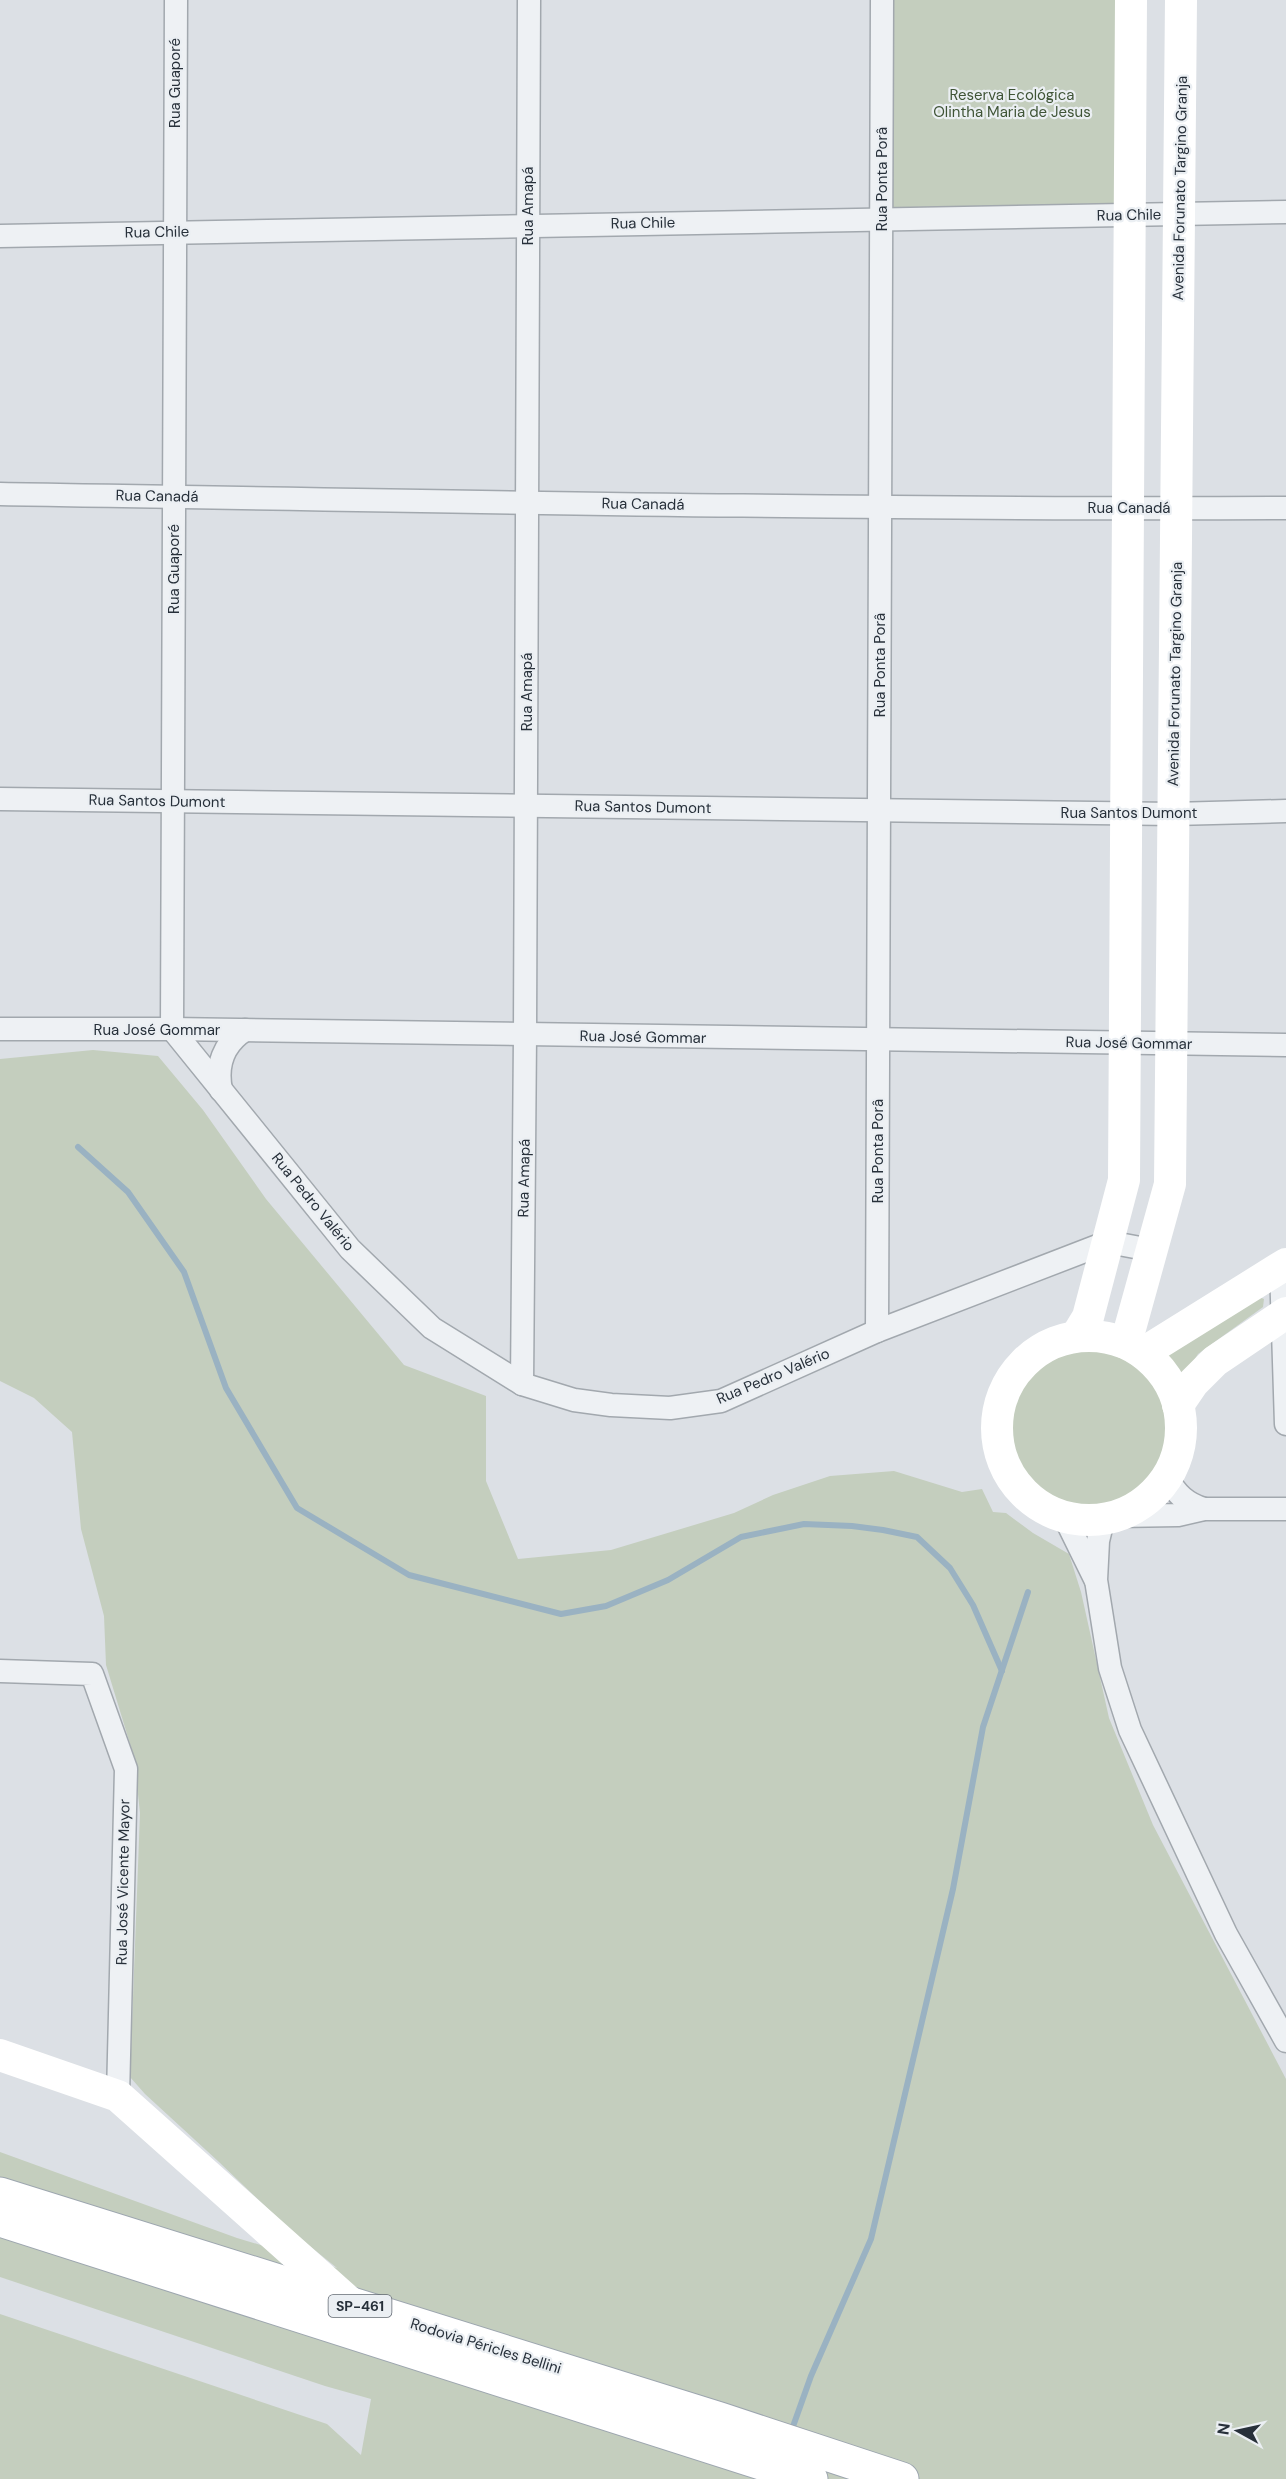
<svg xmlns="http://www.w3.org/2000/svg" width="1286" height="2479" font-family="'DM Sans',sans-serif">
	<style>
		.green { fill: #c4cebe }
		.lines { fill: none; stroke-linecap: round; stroke-linejoin: round }
		.stream { stroke: #9ab2c2; stroke-width: 6 }
		.street-casing { stroke: #a2a8ae; stroke-width: 25 }
		.primary-casing { stroke: #9da6af; stroke-width: 35 }
		.street { stroke: #eef1f4; stroke-width: 22 }
		.secondary { stroke: #fff; stroke-width: 32 }
		.primary { stroke: #fff; stroke-width: 33 }
		.labels { text-anchor: middle; stroke-width: 4.5; stroke-linejoin: round; paint-order: stroke }
		.shield { fill: #ebeff3; stroke: #626972; stroke-width: 1.5 }
		.shield-label { font-size: 14px; font-weight: bold; fill: #27303a }
		.street-label { font-size: 15px; fill: #27303a; stroke: #ebeff3 }
		.park-label { font-size: 15px; fill: #3f5436; stroke: #ebeff3 }
	</style>
	<rect width="100%" height="100%" fill="#dce0e5"/>
	<g class="green">
		<polygon points="889,0 1120,0 1118,206 891,208"/>
		<polygon points="93,1050 158,1056 203,1110 266,1199 404,1365 486,1396 486,1481 518,1559 611,1550 734,1513 773,1495 830,1476 894,1471 962,1492 982,1489 993,1512 1006,1513 1033,1533 1069,1554 1081,1592 1109,1718 1153,1825 1286,2079 1286,2479 0,2479 0,2314 327,2424 361,2455 371,2399 325,2386 0,2277 0,2152 237,2238 337,2268 291,2231 219,2162 145,2094 130,2077 140,1813 134,1757 106,1665 104,1616 81,1529 72,1432 34,1398 0,1381 0,1059"/>
		<polygon points="1257,1296 1264,1299 1263,1307 1198,1354 1186,1373 1179,1375 1164,1352"/>
		<circle cx="1086" cy="1428" r="81"/>
	</g>
	<g class="lines">
		<g class="stream">
			<polyline points="78,1147 128,1192 184,1272 226,1388 297,1508 409,1575 561,1614 606,1606 668,1580 741,1537 804,1524 852,1526 883,1530 917,1537 950,1568 973,1605 1002,1671"/>
			<polyline points="791,2432 811,2376 871,2239 953,1889 983,1727 1028,1592"/>
		</g>
		<defs>
			<g id="street">
				<polyline points="176,0 172,1029 350,1249 432,1328 522,1384 574,1400 611,1405 670,1408 721,1401 877,1331 1108,1242 1151,1250"/>
				<polyline points="0,236 1286,212"/>
				<path d="M0,494C429,501 857,510 1286,508"/>
				<polyline points="0,799 1174,814 1286,811"/>
				<polyline points="0,1029 172,1029 1286,1045"/>
				<path d="M221,1090C216,1065 223,1044 245,1030"/>
				<polyline points="1281,1268 1286,1424"/>
				<polyline points="877,1331 882,0"/>
				<polyline points="522,1384 525,1036 529,0"/>
				<path d="M1167,1478C1177,1494 1185,1503 1204,1509"/>
				<polyline points="1118,1516 1178,1515 1204,1509 1286,1509"/>
				<polyline points="1065,1518 1095,1579"/>
				<polyline points="1103,1520 1098,1541 1096,1580 1110,1668 1130,1730 1226,1934 1286,2041"/>
				<polyline points="0,1671 92,1674 126,1769 118,2096"/>
			</g>
			<g id="primary">
				<polyline points="0,2194 720,2419 902,2479"/>
				<polyline points="0,2220 811,2479"/>
			</g>
		</defs>
		<use href="#street" class="street-casing"/>
		<use href="#primary" class="primary-casing"/>
		<use href="#street" class="street"/>
		<g class="secondary">
			<polyline points="1077,1335 1088,1317 1124,1180 1131,0"/>
			<circle cx="1089" cy="1428" r="92"/>
			<polyline points="1126,1343 1170,1184 1181,0"/>
			<polyline points="1143,1353 1286,1264"/>
			<polyline points="1178,1405 1193,1383 1215,1361 1286,1313"/>
			<polyline points="0,2055 118,2096 350,2303"/>
		</g>
		<use href="#primary" class="primary"/>
	</g>
	<g class="labels">
		<rect class="shield" x="328.5" y="2295" width="63" height="22" rx="4.5"/>
		<g class="shield-label">
			<text x="360" y="2311">SP-461</text>
		</g>
		<g class="street-label">
			<text transform="translate(175 83) rotate(-90)" y="5">Rua Guaporé</text>
			<text transform="translate(882 179) rotate(-90)" y="5">Rua Ponta Porâ</text>
			<text transform="translate(1180 188) rotate(-89)" y="5">Avenida Forunato Targino Granja</text>
			<text transform="translate(528 206) rotate(-90)" y="5">Rua Amapá</text>
			<text transform="translate(1129 215) rotate(-1)" y="5">Rua Chile</text>
			<text transform="translate(643 223) rotate(-1)" y="5">Rua Chile</text>
			<text transform="translate(157 232) rotate(-1)" y="5">Rua Chile</text>
			<text transform="translate(157 496) rotate(1)" y="5">Rua Canadá</text>
			<text transform="translate(643 504) rotate(1)" y="5">Rua Canadá</text>
			<text x="1129" y="513">Rua Canadá</text>
			<text transform="translate(174 569) rotate(-90)" y="5">Rua Guaporé</text>
			<text transform="translate(880 665) rotate(-90)" y="5">Rua Ponta Porâ</text>
			<text transform="translate(1175 674) rotate(-89)" y="5">Avenida Forunato Targino Granja</text>
			<text transform="translate(527 692) rotate(-90)" y="5">Rua Amapá</text>
			<text transform="translate(157 801) rotate(1)" y="5">Rua Santos Dumont</text>
			<text transform="translate(643 807) rotate(1)" y="5">Rua Santos Dumont</text>
			<text x="1129" y="818">Rua Santos Dumont</text>
			<text x="157" y="1035">Rua José Gommar</text>
			<text transform="translate(643 1037) rotate(1)" y="5">Rua José Gommar</text>
			<text transform="translate(1129 1043) rotate(1)" y="5">Rua José Gommar</text>
			<text transform="translate(878 1151) rotate(-90)" y="5">Rua Ponta Porâ</text>
			<text transform="translate(524 1178) rotate(-89)" y="5">Rua Amapá</text>
			<text transform="translate(313 1202) rotate(51)" y="5">Rua Pedro Valério</text>
			<text transform="translate(773 1376) rotate(-23)" y="5">Rua Pedro Valério</text>
			<text transform="translate(123 1882) rotate(-89)" y="5">Rua José Vicente Mayor</text>
			<text transform="translate(486 2346) rotate(17)" y="5">Rodovia Péricles Bellini</text>
		</g>
		<g class="park-label">
			<text x="1012" y="100">Reserva Ecológica<tspan x="1012" dy="17">Olintha Maria de Jesus</tspan></text>
		</g>
	</g>
	<g transform="translate(1238 2431) rotate(278)" stroke="#ebeff3" stroke-width="4.5" paint-order="stroke">
	<path d="M0-4.5L10 22L0 15L-10 22Z" fill="#27303a"/>
	<text y="-9" font-size="16" font-weight="bold" text-anchor="middle" fill="#27303a">N</text>
	</g>
</svg>
